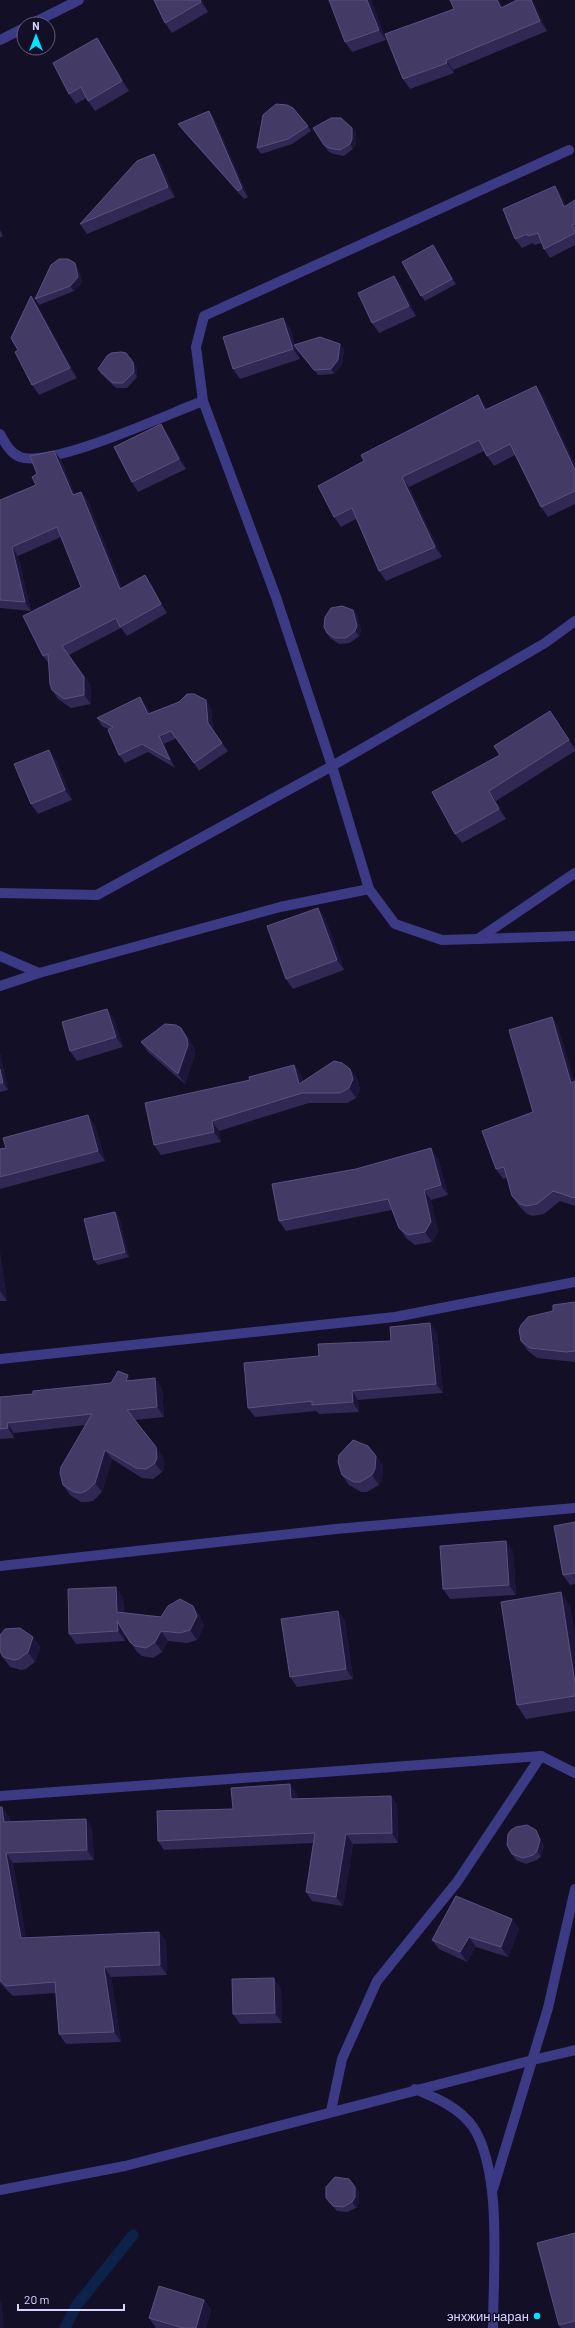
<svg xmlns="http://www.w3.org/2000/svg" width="575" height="2328" font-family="Barlow,sans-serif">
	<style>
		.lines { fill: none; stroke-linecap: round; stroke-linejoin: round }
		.stream { stroke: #0c2248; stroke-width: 11 }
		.service { stroke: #3d3a85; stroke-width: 10 }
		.minor { stroke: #3d3a85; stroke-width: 10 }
		.tertiary { stroke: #3d3a85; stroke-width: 10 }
		.wall { fill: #312854 }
		.shaded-wall { fill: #1d163a }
		.building { fill: #433a66; stroke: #5a527e }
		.poi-dot { fill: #00e5ff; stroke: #130f26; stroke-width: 1.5 }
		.labels { text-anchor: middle; stroke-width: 3; stroke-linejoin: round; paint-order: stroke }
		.poi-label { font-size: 13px; fill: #d9d4ff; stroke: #130f26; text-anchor: end }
	</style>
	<rect width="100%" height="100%" fill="#130f26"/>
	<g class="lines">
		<polyline class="stream" points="65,2328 76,2306 133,2235"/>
		<polyline class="service" points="331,2111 342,2059 377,1981 457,1882 541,1756"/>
		<g class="minor">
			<polyline points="31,24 79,0"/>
			<polyline points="0,40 24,28"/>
			<path d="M0,434C5,443 10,453 20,457C52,468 168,414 203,401"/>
			<polyline points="0,893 97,895 332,766 276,597 203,401 196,347 204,316 569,150"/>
			<polyline points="478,939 575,873"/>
			<polyline points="0,956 39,973"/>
			<polyline points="0,986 39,973 280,907 369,889"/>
			<polyline points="0,1359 395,1317 575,1282"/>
			<polyline points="0,1566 336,1529 575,1508"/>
			<polyline points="0,1796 541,1756 575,1773"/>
			<polyline points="533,2060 575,2050"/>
		</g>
		<g class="tertiary">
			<polyline points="575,621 545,643 332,766 369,889 395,924 442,940 575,936"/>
			<path d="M415,2089C436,2098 459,2107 473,2127C503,2172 493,2274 493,2328"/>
			<polyline points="493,2189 548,2008 575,1889"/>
			<polyline points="0,2190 125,2166 533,2060"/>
		</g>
	</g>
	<g class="wall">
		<polygon points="154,0 202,0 208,12 172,33 165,23"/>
		<polygon points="371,0 386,40 352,52 345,42"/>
		<polygon points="499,0 503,7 517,0 532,0 535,5 547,31 453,70 454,73 410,89 403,79"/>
		<polygon points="97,38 104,48 129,91 95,111 86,98 76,104 69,94"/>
		<polygon points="209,111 215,120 248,197 244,199 184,132 178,124"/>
		<polygon points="308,126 311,131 292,144 261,154 257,148"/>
		<polygon points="313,128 356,133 356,144 353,149 344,156 333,154 328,151"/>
		<polygon points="154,154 161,164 175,197 87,234 80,224"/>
		<polygon points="555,186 561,195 566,206 575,200 575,245 550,258 544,249 542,243 534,245 533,243 522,248 515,239"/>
		<polygon points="0,230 3,236 0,238"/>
		<polygon points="437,251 456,284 425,301 421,296"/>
		<polygon points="78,268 82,282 74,291 39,305 35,299"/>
		<polygon points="394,276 401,286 416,316 379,333 372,323"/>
		<polygon points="31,296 38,306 77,378 39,395 32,385 18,350"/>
		<polygon points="283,318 290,328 295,345 340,344 344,349 342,365 334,374 318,375 297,350 300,359 240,379 233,369"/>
		<polygon points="137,367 137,377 127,388 116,388 101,374 98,369"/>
		<polygon points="536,386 543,396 575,465 575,504 548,517 541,507 515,455 494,466 487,456 484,451 409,487 442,557 386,581 379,571 356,519 341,527 334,517 364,461 478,395 487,409"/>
		<polygon points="168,434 186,469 138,492 132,482"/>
		<polygon points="54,451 61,460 75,495 81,492 88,501 122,588 151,584 167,613 127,636 121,628 69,655 91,686 91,704 71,708 58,699 52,690 49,664 43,656 81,587 61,537 18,556 31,611 0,608 0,500 36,485 37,474"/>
		<polygon points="353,610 357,615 361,631 359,636 350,643 339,644 330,638 327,633"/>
		<polygon points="146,705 150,713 211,708 213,731 228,751 199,771 177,738 164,744 175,768 148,752 125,763 119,755 108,729 102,726 97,718"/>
		<polygon points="550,711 575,749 575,751 496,801 506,819 462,843 455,834"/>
		<polygon points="56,760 72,800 38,814 31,804"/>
		<polygon points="325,918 344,970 293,989 286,979"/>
		<polygon points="107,1009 114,1019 123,1047 77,1061 70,1051"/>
		<polygon points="552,1017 558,1027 574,1082 575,1081 575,1206 560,1201 544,1214 533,1216 527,1214 519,1206 512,1196 507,1178 503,1179 496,1169 533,1112"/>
		<polygon points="188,1038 194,1048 195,1055 185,1084 148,1052 141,1042"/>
		<polygon points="0,1053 8,1090 0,1092"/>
		<polygon points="294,1065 301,1075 303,1082 350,1069 357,1078 360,1089 356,1098 347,1103 309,1103 219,1131 221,1142 161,1155 154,1145 250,1080"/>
		<polygon points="95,1125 105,1161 0,1189 0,1149"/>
		<polygon points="438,1158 448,1195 431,1200 438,1232 432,1242 415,1245 406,1238 399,1228 392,1210 286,1231 279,1221"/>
		<polygon points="115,1212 119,1217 129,1257 98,1265 94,1260"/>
		<polygon points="0,1253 7,1301 0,1301"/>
		<polygon points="575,1302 575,1362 537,1358 528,1351 521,1341 553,1311"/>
		<polygon points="437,1332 443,1393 358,1400 359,1412 319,1414 316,1411 255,1417 248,1408 319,1356 391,1341"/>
		<polygon points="132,1381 162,1388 164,1417 135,1420 163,1457 164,1468 162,1472 153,1479 142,1478 112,1459 102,1492 93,1501 87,1502 81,1502 70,1495 63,1485 86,1425 14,1433 14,1438 0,1439 0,1397 33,1394"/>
		<polygon points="376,1456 383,1466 382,1479 379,1485 367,1492 361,1492 349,1485 342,1475"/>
		<polygon points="575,1522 575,1584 570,1585 563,1575"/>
		<polygon points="513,1551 516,1595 450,1599 443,1589"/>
		<polygon points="123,1597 124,1613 161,1617 193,1606 200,1616 204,1626 197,1640 187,1643 168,1641 162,1652 153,1658 142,1656 137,1652 124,1633 125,1641 76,1644 69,1634"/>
		<polygon points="570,1606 575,1636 575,1711 526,1719 517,1705"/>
		<polygon points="338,1611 345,1621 353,1679 297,1687 290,1677"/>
		<polygon points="33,1637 40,1647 35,1662 26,1669 21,1670 10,1667 3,1657"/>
		<polygon points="297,1794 297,1799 391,1796 397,1805 398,1843 353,1844 343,1906 312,1901 306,1892 313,1843 164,1850 158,1841 233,1809"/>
		<polygon points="0,1807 2,1807 9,1817 10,1822 86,1819 92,1829 94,1860 13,1863 26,1938 159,1932 166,1942 167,1975 111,1977 121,2042 66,2044 59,2034 56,1993 13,1996 0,1983"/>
		<polygon points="536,1830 544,1846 541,1856 537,1860 526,1864 516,1860 512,1854"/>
		<polygon points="512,1919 519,1929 508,1957 476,1947 467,1962 439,1949 432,1940"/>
		<polygon points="281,1988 282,2023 240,2024 233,2014"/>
		<polygon points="359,2192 359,2203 356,2208 347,2212 337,2211 326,2198"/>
		<polygon points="575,2233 575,2328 561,2328 559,2325"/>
		<polygon points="204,2300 211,2310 206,2328 156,2328 149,2318"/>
	</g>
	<g class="shaded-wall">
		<polygon points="200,0 202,0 208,12 201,2"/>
		<polygon points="367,0 371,0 386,40 379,30"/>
		<polygon points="497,0 499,0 508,17 501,8"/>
		<polygon points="531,0 532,0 535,5 547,31 540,21"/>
		<polygon points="97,38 104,48 129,91 122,81"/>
		<polygon points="446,60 453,70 454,73 447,63"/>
		<polygon points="209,111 215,120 248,197 242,188"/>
		<polygon points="352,128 356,133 356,144 353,149 350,144"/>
		<polygon points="154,154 161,164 175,197 168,187"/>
		<polygon points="555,186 561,195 570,216 564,207"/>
		<polygon points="433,245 437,251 456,284 452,279"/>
		<polygon points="75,263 78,268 82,282 74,291 70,286"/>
		<polygon points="394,276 401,286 416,316 409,306"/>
		<polygon points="31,296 38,306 77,378 70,368"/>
		<polygon points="283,318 290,328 297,349 294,345 297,350 300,359 293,349"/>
		<polygon points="340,344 344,349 342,365 334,374 331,369"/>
		<polygon points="133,362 137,367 137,377 134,372"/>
		<polygon points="536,386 543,396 575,465 575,470"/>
		<polygon points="478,395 485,405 492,420 485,410"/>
		<polygon points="161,424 168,434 186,469 179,459"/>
		<polygon points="54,451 61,460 80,505 73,495"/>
		<polygon points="402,477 409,487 442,557 435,547"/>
		<polygon points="81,492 88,501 126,598 120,589"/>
		<polygon points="12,547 18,556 31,611 25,602"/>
		<polygon points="145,575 151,584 167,613 161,604"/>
		<polygon points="353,610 357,615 361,631 359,636 355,631"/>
		<polygon points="84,677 91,686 91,704 84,695"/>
		<polygon points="140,697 146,705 154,722 148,714"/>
		<polygon points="206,700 211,708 213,731 228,751 208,723"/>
		<polygon points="550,711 557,721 575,749 569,740"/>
		<polygon points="159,736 164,744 175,768 170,760"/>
		<polygon points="49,750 56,760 72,800 65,790"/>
		<polygon points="489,791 496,801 506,819 499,809"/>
		<polygon points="318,908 325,918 344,970 337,960"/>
		<polygon points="107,1009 114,1019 123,1047 116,1037"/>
		<polygon points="552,1017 558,1027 575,1083 571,1083"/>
		<polygon points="181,1028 194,1048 195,1055 185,1084 178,1074"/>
		<polygon points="0,1053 8,1090 3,1083 0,1069"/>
		<polygon points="294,1065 301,1075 306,1094 299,1084"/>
		<polygon points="350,1069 357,1078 360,1089 356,1098 349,1088"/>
		<polygon points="88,1115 95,1125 105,1161 98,1151"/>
		<polygon points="212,1121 219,1131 221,1142 214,1132"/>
		<polygon points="431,1148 438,1158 448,1195 441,1185"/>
		<polygon points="424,1190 431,1200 438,1232 432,1242 425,1232"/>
		<polygon points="115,1212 119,1217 129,1257 125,1252"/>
		<polygon points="0,1253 7,1301 0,1291"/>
		<polygon points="430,1323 437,1332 443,1393 436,1384"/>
		<polygon points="128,1375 135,1385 126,1381"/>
		<polygon points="155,1378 162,1388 164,1417 157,1407"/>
		<polygon points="352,1391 358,1400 359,1412 353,1402"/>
		<polygon points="7,1423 14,1433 14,1438 8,1428"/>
		<polygon points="156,1447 163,1457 164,1468 162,1472 155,1463"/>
		<polygon points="105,1450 112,1459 102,1492 95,1483"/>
		<polygon points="376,1456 383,1466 382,1479 379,1485 372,1475"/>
		<polygon points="506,1541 513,1551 516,1595 509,1585"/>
		<polygon points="116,1587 123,1597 124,1622 117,1612"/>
		<polygon points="561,1592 570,1606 575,1636 575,1683"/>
		<polygon points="193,1606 200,1616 204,1626 197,1640 190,1630"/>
		<polygon points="338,1611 345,1621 353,1679 346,1669"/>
		<polygon points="117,1621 124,1631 125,1641 118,1631"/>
		<polygon points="161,1631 168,1641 162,1652 155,1642"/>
		<polygon points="33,1637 40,1647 35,1662 28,1652"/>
		<polygon points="290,1784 297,1794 298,1808 291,1799"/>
		<polygon points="391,1796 397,1805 398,1843 392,1833"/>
		<polygon points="2,1807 9,1817 10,1832 4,1822"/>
		<polygon points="86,1819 92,1829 94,1860 87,1850"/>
		<polygon points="536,1830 544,1846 541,1856 537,1851"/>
		<polygon points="346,1834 353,1844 343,1906 336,1897"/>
		<polygon points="6,1853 13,1863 28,1948 21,1938"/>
		<polygon points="512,1919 519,1929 508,1957 501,1947"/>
		<polygon points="159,1932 166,1942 167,1975 160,1965"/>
		<polygon points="469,1937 476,1947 467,1962 460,1952"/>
		<polygon points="104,1967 111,1977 121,2042 114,2032"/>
		<polygon points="274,1978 281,1988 282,2023 275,2013"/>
		<polygon points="355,2187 359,2192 359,2203 356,2208 352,2202"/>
		<polygon points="0,2300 2,2304 4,2328 0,2328"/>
		<polygon points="204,2300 211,2310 206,2328 196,2328"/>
	</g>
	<g class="building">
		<polygon points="154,0 200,0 201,2 165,23"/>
		<polygon points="329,0 367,0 379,30 345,42"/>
		<polygon points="450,0 497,0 501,8 517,0 531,0 540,21 446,60 447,63 403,79 385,34 454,9"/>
		<polygon points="97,38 122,81 88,101 81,87 69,94 53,63"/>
		<polygon points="276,104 287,105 293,108 308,126 288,139 257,148 263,115"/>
		<polygon points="209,111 242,188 238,191 178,124"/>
		<polygon points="331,118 341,118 352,128 352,139 350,144 340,150 329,148 324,145 313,128"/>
		<polygon points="154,154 168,187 80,224 137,161"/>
		<polygon points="555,186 564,207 575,200 575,224 572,225 575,231 575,233 544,249 538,233 528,236 527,234 515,239 503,209"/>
		<polygon points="433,245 452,279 421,296 402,262"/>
		<polygon points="59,259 68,259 75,263 78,277 70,286 35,299 51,265"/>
		<polygon points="394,276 409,306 372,323 358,293"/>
		<polygon points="31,296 70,368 32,385 15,352 18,350 11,338"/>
		<polygon points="283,318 293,349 233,369 223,337"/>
		<polygon points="320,337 340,344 338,360 331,369 314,370 294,345"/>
		<polygon points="121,352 126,353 133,362 134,372 123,383 113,383 98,369 107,356 111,353"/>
		<polygon points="536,386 575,470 575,491 541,507 510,444 487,456 479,440 402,477 435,547 379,571 352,508 334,517 318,486 364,461 361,455 478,395 485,410"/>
		<polygon points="161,424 179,459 132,482 114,447"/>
		<polygon points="54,451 73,495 81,492 120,589 145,575 161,604 120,627 116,618 62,646 84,677 84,695 64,699 52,690 50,684 48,654 43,656 23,616 81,587 57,527 12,547 25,602 0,600 0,500 36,485 32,477 37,474 30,456"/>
		<polygon points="342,606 353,610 357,626 355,631 346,638 335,638 327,633 324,627 325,617 331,608"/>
		<polygon points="187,694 194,694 206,700 208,723 222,743 194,763 171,731 159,736 170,760 142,744 119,755 108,730 113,727 97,718 140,697 148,714 179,702"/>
		<polygon points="550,711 569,740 489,791 499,809 455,834 432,792 500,755 494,746"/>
		<polygon points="49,750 65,790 31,804 14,764"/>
		<polygon points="318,908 337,960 286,979 267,926"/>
		<polygon points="107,1009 116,1037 70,1051 62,1022"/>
		<polygon points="552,1017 571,1083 575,1081 575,1197 574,1198 553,1191 537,1204 526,1206 520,1204 512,1196 504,1167 496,1169 482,1131 533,1112 509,1030"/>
		<polygon points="165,1024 176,1025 181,1028 187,1038 188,1045 178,1074 141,1042"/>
		<polygon points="334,1061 342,1063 350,1069 353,1079 349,1088 340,1093 302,1093 212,1121 214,1132 154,1145 145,1103 250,1080 249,1077 294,1065 299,1084"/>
		<polygon points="0,1069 3,1083 0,1083"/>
		<polygon points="88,1115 98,1151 0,1177 0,1149 6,1148 3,1138"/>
		<polygon points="431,1148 441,1185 424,1190 431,1222 425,1232 408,1235 399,1228 388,1199 279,1221 272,1184 356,1169"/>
		<polygon points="115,1212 125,1252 94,1260 84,1219"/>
		<polygon points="575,1302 575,1351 566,1352 530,1348 521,1341 519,1330 521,1325 528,1317 553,1311 553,1305"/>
		<polygon points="430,1323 436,1384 352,1391 353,1402 312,1405 312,1401 248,1408 244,1363 319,1356 318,1344 391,1341 390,1327"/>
		<polygon points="118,1371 128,1375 126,1381 155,1378 157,1407 127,1410 156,1447 157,1458 155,1463 146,1469 136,1468 105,1450 95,1483 86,1491 80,1493 74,1492 63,1485 60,1473 61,1467 92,1414 7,1423 8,1428 0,1429 0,1397 33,1394 33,1391 111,1383"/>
		<polygon points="353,1440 368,1446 376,1456 375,1469 372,1475 360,1482 354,1482 342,1475 338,1462 339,1455"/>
		<polygon points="575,1522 575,1573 563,1575 554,1526"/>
		<polygon points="506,1541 509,1585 443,1589 440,1546"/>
		<polygon points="116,1587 117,1612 161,1617 168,1606 180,1599 193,1606 197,1616 190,1630 180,1633 161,1631 155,1642 146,1648 135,1646 130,1642 117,1621 118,1631 69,1634 68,1589"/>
		<polygon points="561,1592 575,1683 575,1696 517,1705 501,1602"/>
		<polygon points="338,1611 346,1669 290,1677 281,1619"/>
		<polygon points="20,1628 33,1637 28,1652 19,1659 14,1660 3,1657 0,1651 0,1635 5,1629"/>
		<polygon points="290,1784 291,1799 391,1796 392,1833 346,1834 336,1897 306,1892 315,1833 158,1841 157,1811 233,1809 231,1788"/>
		<polygon points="0,1807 2,1807 4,1822 86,1819 87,1850 6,1853 21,1938 159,1932 160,1965 104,1967 114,2032 59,2034 55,1982 6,1986 0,1980"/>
		<polygon points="527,1825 536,1830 540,1840 537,1851 533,1855 523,1858 512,1854 507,1845 508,1834 511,1830 516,1827"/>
		<polygon points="456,1896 512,1919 501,1947 469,1937 460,1952 432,1940"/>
		<polygon points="274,1978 275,2013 233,2014 232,1979"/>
		<polygon points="335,2177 349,2179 355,2187 355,2197 352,2202 343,2207 333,2206 326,2198 326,2187"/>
		<polygon points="575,2233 575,2321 559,2325 537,2243"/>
		<polygon points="159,2286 204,2300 196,2328 183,2328 149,2318"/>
	</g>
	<circle class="poi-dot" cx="537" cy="2316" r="4"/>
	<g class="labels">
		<g class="poi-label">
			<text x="529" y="2321">энхжин наран</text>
		</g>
	</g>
	<g transform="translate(36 36)"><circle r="19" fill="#130f26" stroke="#625e7d"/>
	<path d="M0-3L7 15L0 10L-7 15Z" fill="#00e5ff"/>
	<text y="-6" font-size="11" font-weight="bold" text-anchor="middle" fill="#d9d4ff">N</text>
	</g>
	<path d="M18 2304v6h106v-6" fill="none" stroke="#d9d4ff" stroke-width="2"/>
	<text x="24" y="2304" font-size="12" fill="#d9d4ff" stroke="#130f26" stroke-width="3" paint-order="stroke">20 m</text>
</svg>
